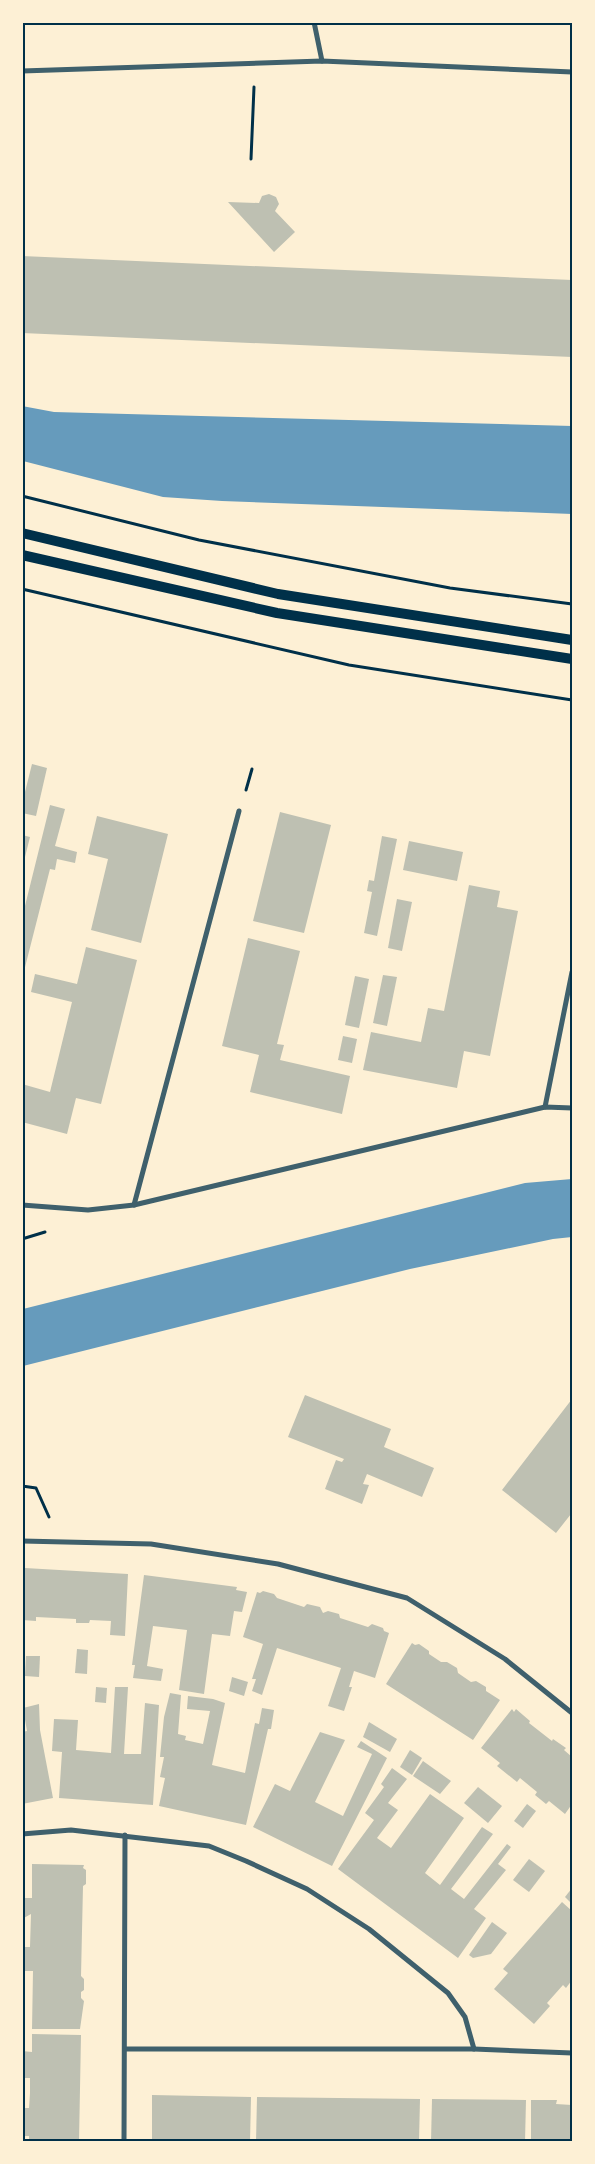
<svg xmlns="http://www.w3.org/2000/svg" width="595" height="2164" font-family="'Alegreya Sans',sans-serif">
	<style>
		.water { fill: #669bbc }
		.building { fill: #bec0b2 }
		.lines { fill: none; stroke-linecap: round; stroke-linejoin: round }
		.path { stroke: #003049; stroke-width: 3 }
		.minor { stroke: #3f606c; stroke-width: 5 }
		.secondary { stroke: #003049; stroke-width: 10 }
		.neatline { fill: none; stroke: #003049; stroke-width: 2 }
	</style>
	<rect width="100%" height="100%" fill="#fdf0d5"/>
	<g class="water">
		<polygon points="22,406 54,412 572,426 572,514 222,501 163,497 23,461"/>
		<polygon points="572,1179 572,1237 553,1239 410,1269 23,1366 23,1309 525,1183"/>
	</g>
	<g class="building">
		<polygon points="269,194 276,197 279,204 275,211 295,232 274,252 228,202 259,203 262,196"/>
		<polygon points="22,256 572,280 572,357 22,333"/>
		<polygon points="32,764 47,768 36,816 22,813 22,804"/>
		<polygon points="50,805 65,809 55,846 77,852 75,863 57,859 55,870 50,869 22,979 22,918"/>
		<polygon points="280,812 331,825 304,933 253,921"/>
		<polygon points="97,816 168,834 141,943 91,930 108,859 88,854"/>
		<polygon points="22,835 30,837 23,865 22,865"/>
		<polygon points="382,836 397,839 377,936 364,933 372,892 367,891 369,880 374,881"/>
		<polygon points="409,841 463,852 457,881 403,870"/>
		<polygon points="469,885 500,891 497,907 518,911 490,1056 464,1051 457,1088 363,1070 371,1032 421,1042 428,1008 444,1011"/>
		<polygon points="397,899 412,902 402,951 388,948"/>
		<polygon points="248,938 300,951 277,1044 284,1045 280,1060 350,1076 342,1114 250,1092 259,1055 222,1046"/>
		<polygon points="86,947 137,960 101,1104 76,1098 67,1134 22,1122 22,1084 50,1092 72,1002 31,992 35,974 77,984"/>
		<polygon points="383,975 397,977 387,1026 373,1023"/>
		<polygon points="355,976 369,979 359,1028 345,1025"/>
		<polygon points="343,1036 357,1039 352,1063 338,1060"/>
		<polygon points="305,1395 391,1429 384,1447 434,1468 422,1497 367,1474 363,1484 369,1485 362,1504 325,1489 336,1460 342,1462 344,1459 288,1437"/>
		<polygon points="572,1399 572,1516 571,1514 556,1533 502,1490"/>
		<polygon points="25,1568 128,1574 125,1636 110,1635 111,1621 90,1620 89,1623 76,1623 76,1619 36,1617 36,1621 22,1620"/>
		<polygon points="144,1575 237,1587 236,1590 247,1592 242,1612 234,1611 230,1636 212,1634 204,1694 179,1690 187,1630 153,1626 147,1666 163,1669 161,1681 133,1678 135,1665 132,1665"/>
		<polygon points="263,1591 274,1594 277,1598 304,1607 307,1604 320,1607 323,1613 328,1611 339,1614 340,1618 368,1627 372,1624 383,1628 384,1631 389,1633 375,1678 354,1671 349,1687 352,1687 344,1711 328,1706 341,1668 277,1648 262,1695 252,1691 256,1679 252,1679 263,1644 243,1637 257,1592 260,1593"/>
		<polygon points="412,1643 415,1645 419,1644 429,1651 429,1654 441,1662 447,1662 457,1668 458,1673 471,1682 476,1681 486,1687 486,1691 500,1700 473,1740 386,1684"/>
		<polygon points="77,1649 88,1650 87,1674 75,1673"/>
		<polygon points="26,1656 40,1656 39,1677 25,1676"/>
		<polygon points="232,1677 248,1682 244,1696 229,1691"/>
		<polygon points="96,1687 107,1688 106,1703 95,1702"/>
		<polygon points="115,1687 128,1687 124,1754 141,1754 145,1703 159,1705 153,1805 59,1798 62,1752 52,1751 54,1719 78,1720 76,1750 111,1753"/>
		<polygon points="170,1693 181,1695 178,1734 186,1736 185,1740 203,1744 210,1711 187,1709 188,1696 213,1699 225,1703 212,1765 245,1773 255,1723 259,1724 262,1708 274,1710 271,1729 268,1729 246,1825 159,1806 165,1778 160,1777 164,1757 160,1757 164,1717"/>
		<polygon points="39,1704 40,1730 53,1798 22,1804 22,1732 27,1731 23,1708"/>
		<polygon points="512,1709 514,1712 516,1709 530,1721 529,1723 552,1741 553,1739 566,1748 564,1750 572,1757 572,1804 565,1814 549,1801 546,1804 535,1795 537,1792 520,1778 517,1782 497,1766 500,1763 481,1748"/>
		<polygon points="369,1722 397,1739 390,1752 363,1737"/>
		<polygon points="320,1732 345,1740 315,1802 343,1816 372,1754 357,1747 361,1741 387,1758 332,1866 253,1827 275,1784 290,1791"/>
		<polygon points="410,1750 422,1758 412,1775 400,1767"/>
		<polygon points="423,1761 451,1781 440,1794 413,1776"/>
		<polygon points="392,1768 407,1779 388,1803 398,1810 377,1838 391,1848 430,1794 464,1818 425,1873 440,1885 482,1827 493,1834 451,1889 464,1899 507,1844 511,1847 498,1864 506,1870 474,1909 486,1918 458,1958 338,1869 374,1820 365,1813 384,1787 381,1784"/>
		<polygon points="478,1787 502,1806 488,1823 464,1803"/>
		<polygon points="527,1804 536,1811 523,1828 514,1821"/>
		<polygon points="529,1859 545,1871 529,1892 513,1880"/>
		<polygon points="32,1864 84,1865 83,1868 86,1870 86,1884 83,1886 81,1976 84,1979 84,1990 81,1992 81,1998 84,2001 80,2029 32,2029 33,1971 22,1971 22,1947 30,1947 31,1914 22,1919 22,1898 32,1898"/>
		<polygon points="572,1888 572,1904 565,1897"/>
		<polygon points="562,1902 572,1911 572,1980 566,1988 563,1985 547,2003 550,2006 534,2024 494,1989 508,1973 503,1969"/>
		<polygon points="492,1922 507,1933 491,1954 473,1958 469,1955"/>
		<polygon points="32,2034 81,2035 79,2142 29,2142 29,2136 22,2136 22,2108 29,2108 30,2093 30,2078 22,2078 22,2051 32,2052"/>
		<polygon points="152,2095 251,2097 250,2142 152,2142"/>
		<polygon points="257,2097 420,2099 419,2142 256,2142"/>
		<polygon points="432,2099 526,2100 525,2142 431,2142"/>
		<polygon points="531,2100 557,2100 556,2104 572,2105 572,2142 531,2142"/>
	</g>
	<g class="lines">
		<g class="path">
			<polyline points="251,159 254,87"/>
			<polyline points="22,496 199,540 450,588 572,604"/>
			<polyline points="22,589 349,665 572,700"/>
			<polyline points="246,790 252,769"/>
			<polyline points="22,1239 45,1232"/>
			<polyline points="22,1486 36,1488 49,1517"/>
		</g>
		<g class="minor">
			<polyline points="314,22 322,61"/>
			<polyline points="22,71 322,61 572,72"/>
			<polyline points="545,1107 572,972"/>
			<polyline points="22,1205 88,1210 134,1205 545,1107 572,1108"/>
			<polyline points="134,1205 239,811"/>
			<polyline points="22,1541 151,1544 278,1564 407,1598 505,1659 572,1713"/>
			<polyline points="22,1834 71,1830 209,1846 246,1861 307,1889 369,1929 448,1993 465,2017 474,2049"/>
			<polyline points="126,2049 474,2049 572,2053"/>
			<polyline points="124,2142 125,1835"/>
		</g>
		<g class="secondary">
			<polyline points="22,533 278,594 572,640"/>
			<polyline points="22,555 277,613 572,659"/>
		</g>
	</g>
	<rect width="595" height="2164" fill="none" stroke="#fdf0d5" stroke-width="48"/>
	<rect x="24" y="24" width="547" height="2116" class="neatline"/>
</svg>
